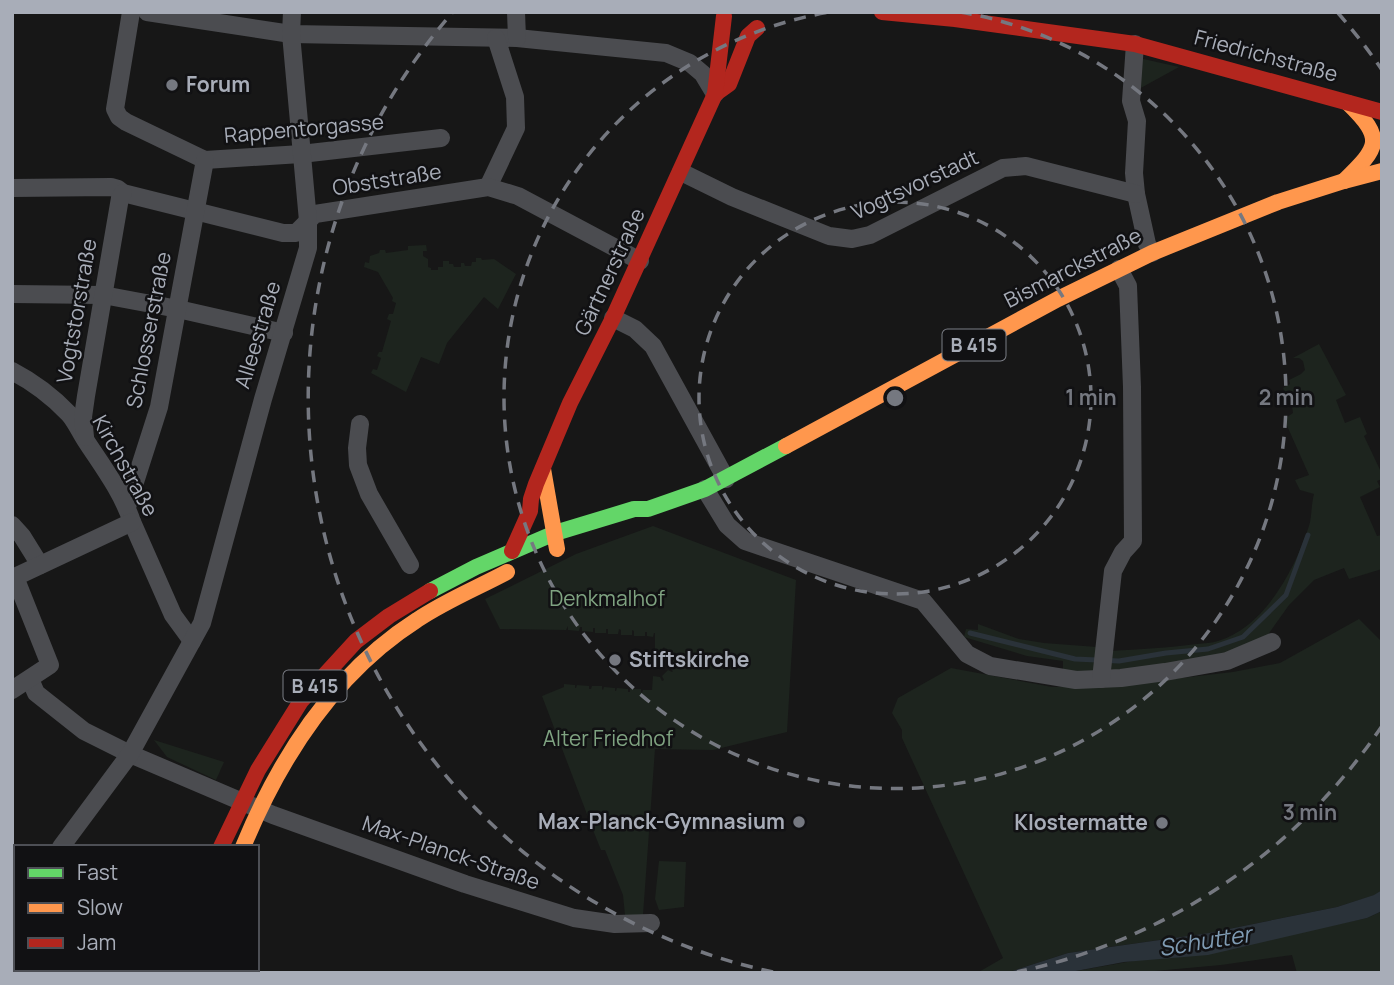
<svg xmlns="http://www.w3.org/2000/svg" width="1394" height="985" font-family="Manrope,sans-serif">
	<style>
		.green { fill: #1d241e }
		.water { fill: #2a3239 }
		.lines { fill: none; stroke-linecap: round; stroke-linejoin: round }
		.stream { stroke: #2a3239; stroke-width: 5 }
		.street { stroke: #4b4c50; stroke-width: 18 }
		.fast { stroke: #63d668; stroke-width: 16 }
		.slow { stroke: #ff974d; stroke-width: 16 }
		.jam { stroke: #b3261e; stroke-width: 16 }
		.ring { fill: none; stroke: #757880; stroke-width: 3.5; stroke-dasharray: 12 9 }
		.poi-dot { fill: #757880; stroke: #111113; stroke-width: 2.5 }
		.labels { text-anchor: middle; stroke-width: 5; stroke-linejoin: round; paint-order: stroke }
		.shield { fill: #111113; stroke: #7b7e86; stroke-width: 2 }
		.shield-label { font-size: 19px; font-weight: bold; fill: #a8adb8 }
		.street-label { font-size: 21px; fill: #a8adb8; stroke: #111113 }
		.poi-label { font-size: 21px; font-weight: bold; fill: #a8adb8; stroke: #111113; text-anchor: start }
		.park-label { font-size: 21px; fill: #7fa381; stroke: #111113 }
		.water-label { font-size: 23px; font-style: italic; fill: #7f9bb3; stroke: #111113 }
		.centre { fill: #757880; stroke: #111113; stroke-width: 3.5 }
		.ring-label { font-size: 21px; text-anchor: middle; font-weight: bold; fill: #757880; stroke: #111113; stroke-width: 5; stroke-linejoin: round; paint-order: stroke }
	</style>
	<rect width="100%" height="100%" fill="#171717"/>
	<g class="green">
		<polygon points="1139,58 1179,67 1137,90"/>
		<polygon points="426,245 427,251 423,251 423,256 428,259 428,267 431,268 431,270 438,270 438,267 443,267 443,261 449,261 449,264 453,264 454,267 461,267 461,263 464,263 465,266 471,266 472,262 476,262 476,258 481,258 482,260 494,259 516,274 498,309 484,297 447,343 439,364 421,357 406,392 371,373 373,369 377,370 381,358 377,356 379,352 382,352 391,321 387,319 389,314 393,314 396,303 392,301 393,298 378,272 364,267 365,262 369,263 370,256 379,253 380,250 385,250 386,253 408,250 408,246"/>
		<path d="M1319,344L1346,395L1336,400L1345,423L1360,417L1367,434L1364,436L1382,474V479L1377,481L1380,487L1360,497L1377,536L1382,535V569L1349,579L1344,568L1314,580L1289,605L1267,636L1239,652L1183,663L1108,671L1111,651C1140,649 1168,648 1197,644C1204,643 1212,643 1218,641C1265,627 1295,569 1309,526C1312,516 1311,505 1314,494L1300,490L1295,480L1309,475L1284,419L1293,413L1292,406L1283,388L1290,384L1289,380L1301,374L1305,370L1303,361L1299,358H1293Z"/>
		<polygon points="653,526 796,580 787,732 713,750 655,749 643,915 625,915 623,895 605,850 601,850 593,830 542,696 564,687 564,684 575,685 575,688 576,688 577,685 589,686 589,689 591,689 592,686 602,686 602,689 603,690 604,687 615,688 615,691 616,691 617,688 628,689 628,692 630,692 630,689 641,689 641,692 642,693 643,690 652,690 653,676 660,677 662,681 664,680 662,676 668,670 672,672 673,671 669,668 669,660 673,659 673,657 669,658 663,652 665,649 664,647 661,651 655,651 655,633 654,633 653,637 647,636 647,632 645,632 645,636 634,636 634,631 632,630 632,635 621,635 621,630 619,629 618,634 608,634 608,629 606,629 606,633 595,633 595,628 593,628 593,632 582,631 582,627 580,627 579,631 568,630 568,626 566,630 500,629 485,599 576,554"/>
		<polygon points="1359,619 1382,642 1382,890 1375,895 1337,907 1209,933 1068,953 1006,973 977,973 1003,958 902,738 902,730 892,713 898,698 951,668 1052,687 1111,686 1233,672 1280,663"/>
		<polygon points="978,624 1019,639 1044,643 1097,647 1096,667 1091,673 1063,673 1063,661 1027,656 964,637 966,629 978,630"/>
		<polygon points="154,740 224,762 216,780 167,757"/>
		<polygon points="659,861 686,862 684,907 659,910 655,899"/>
		<polygon points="1382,911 1382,973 1297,973 1292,955 1221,965 1133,973 1065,973 1329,926 1367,918"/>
	</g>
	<polygon class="water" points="1382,890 1382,911 1367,918 1208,955 1124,962 1065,973 1006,973 1068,953 1209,933 1337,907 1374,895"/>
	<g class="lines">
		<polyline class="stream" points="970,633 1075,659 1119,661 1166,653 1208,649 1243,637 1286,595 1308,535"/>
		<g class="street">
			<polyline points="131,12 115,109 119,117 126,122 205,160 301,154 441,138"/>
			<polyline points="147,12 291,34 517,38 666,53 690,63 703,74 715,94"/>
			<polyline points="516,12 517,38"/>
			<polyline points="1135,44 1131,101 1137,121 1134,173 1136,194 1147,244 1152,253"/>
			<polyline points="681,172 732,197 829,236 852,239 870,235 1003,168 1026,166 1136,194"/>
			<polyline points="488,187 516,128 515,97 496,38"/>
			<polyline points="12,188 111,187 118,189 123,193 283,233 296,233 315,214 488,187 518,196 640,261"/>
			<polyline points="12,294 103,295 178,309 284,333"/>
			<polyline points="613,318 635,329 653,346 726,479"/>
			<path d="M12,371C33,382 52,396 69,414C76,422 80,432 86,441C103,467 122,492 132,522L173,615L192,641"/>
			<polyline points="360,424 357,448 358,465 369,494 410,565"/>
			<polyline points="85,437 83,417 86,396 120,198 123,193"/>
			<polyline points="705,489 727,525 745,541 923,601 967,654 990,666 1076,680 1121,678 1165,672 1227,661 1272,642"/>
			<polyline points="127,507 159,407 205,160"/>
			<polyline points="12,525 22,536 40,565"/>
			<polyline points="30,679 36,693 84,731 130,754 273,815 465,884 574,918 615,924 651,923"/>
			<polyline points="1101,679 1113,571 1123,552 1133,541 1132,387 1128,286 1119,269"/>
			<polyline points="12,690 50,665 15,577 132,522"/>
			<polyline points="61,847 130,754 202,623 263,399 308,248 308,221 291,34 292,12"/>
			<polyline points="12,858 16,861"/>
		</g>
		<g class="fast">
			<polyline points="430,591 476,567 555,533 634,509 648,509 705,489 786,446"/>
			<polyline points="167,973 168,969"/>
		</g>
		<g class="slow">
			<path d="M1344,181C1379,147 1385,139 1348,103"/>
			<polyline points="786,446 1058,299 1152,253 1278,202 1344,181 1382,171"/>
			<polyline points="543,469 557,549"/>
			<path d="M243,847C280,757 334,673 417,620C445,601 477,588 507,572"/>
		</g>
		<g class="jam">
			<polyline points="882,12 955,19 1135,44 1382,112"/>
			<polyline points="715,94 729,84 748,36 757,28"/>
			<polyline points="512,551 530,511 531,499 536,484 570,403 613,318 715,94 724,16"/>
			<polyline points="221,847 258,770 301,701 356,641 389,616 430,591"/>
			<polyline points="193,973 195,969"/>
		</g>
	</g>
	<g class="ring">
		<circle cx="895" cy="398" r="196"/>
		<path d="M960 12A391 391 0 1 1 830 12"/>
		<path d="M1382 726A587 587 0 0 1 1017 972M773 972A587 587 0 0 1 452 13M1338 13A587 587 0 0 1 1382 70"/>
	</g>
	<g class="poi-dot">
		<circle cx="172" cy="85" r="7"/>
		<circle cx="615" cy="660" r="7"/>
		<circle cx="799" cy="822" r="7"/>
		<circle cx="1162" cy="823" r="7"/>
	</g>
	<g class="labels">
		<g class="shield">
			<rect x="942.5" y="329.5" width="63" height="31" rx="5"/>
			<rect x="283.5" y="670.5" width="63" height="31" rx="5"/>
		</g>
		<g class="shield-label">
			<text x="974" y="352">B 415</text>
			<text x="315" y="693">B 415</text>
		</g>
		<g class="street-label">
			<text transform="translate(1266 56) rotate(15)" y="7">Friedrichstraße</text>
			<text transform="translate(304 129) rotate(-5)" y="7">Rappentorgasse</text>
			<text transform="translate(387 180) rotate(-9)" y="7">Obststraße</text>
			<text transform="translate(915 185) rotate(-25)" y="7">Vogtsvorstadt</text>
			<text transform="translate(1073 268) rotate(-27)" y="7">Bismarckstraße</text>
			<text transform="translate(610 272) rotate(-65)" y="7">Gärtnerstraße</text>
			<text transform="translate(77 311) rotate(-80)" y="7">Vogtstorstraße</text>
			<text transform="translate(149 330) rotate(-79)" y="7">Schlosserstraße</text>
			<text transform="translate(258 335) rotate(-73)" y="7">Alleestraße</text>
			<text transform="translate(125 466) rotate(61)" y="7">Kirchstraße</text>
			<text transform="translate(451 853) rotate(19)" y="7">Max-Planck-Straße</text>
		</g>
		<g class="poi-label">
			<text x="186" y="92">Forum</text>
			<text x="629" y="667">Stiftskirche</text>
			<text x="785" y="829" text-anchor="end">Max-Planck-Gymnasium</text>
			<text x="1148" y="830" text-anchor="end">Klostermatte</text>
		</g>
		<g class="park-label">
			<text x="607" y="606">Denkmalhof</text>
			<text x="608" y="746">Alter Friedhof</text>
		</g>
		<g class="water-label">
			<text transform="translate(1205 941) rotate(-9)" y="8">Schutter</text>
		</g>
	</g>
	<circle cx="895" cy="398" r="10" class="centre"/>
	<g class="ring-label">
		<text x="1091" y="405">1 min</text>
		<text x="1286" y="405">2 min</text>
		<text x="1310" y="820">3 min</text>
	</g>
	<rect width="1394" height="985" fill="none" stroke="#a8adb8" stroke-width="28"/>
	<rect x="14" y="845" width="245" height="126" fill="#111113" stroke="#4d4f55" stroke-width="2"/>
	<rect x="28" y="868" width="35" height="10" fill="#63d668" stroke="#4d4f55" stroke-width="2"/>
	<text x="77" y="880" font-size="21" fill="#a8adb8">Fast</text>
	<rect x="28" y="903" width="35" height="10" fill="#ff974d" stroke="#4d4f55" stroke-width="2"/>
	<text x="77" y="915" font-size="21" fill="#a8adb8">Slow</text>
	<rect x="28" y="938" width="35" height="10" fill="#b3261e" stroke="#4d4f55" stroke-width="2"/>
	<text x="77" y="950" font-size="21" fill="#a8adb8">Jam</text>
</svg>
